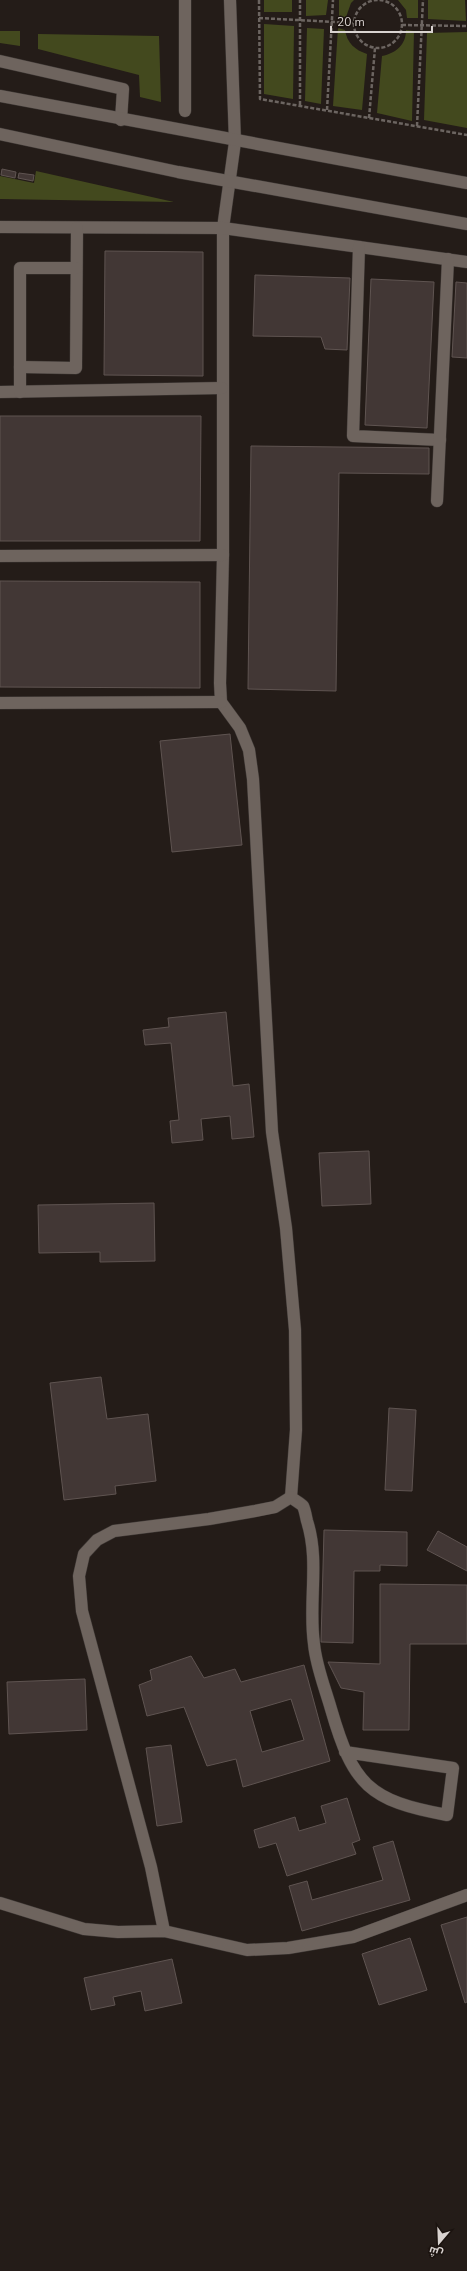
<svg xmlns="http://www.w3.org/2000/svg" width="467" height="2271" font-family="'Nunito Sans',Cairo,sans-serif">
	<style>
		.green { fill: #43491e }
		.building { fill: #423735; stroke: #5f5451; fill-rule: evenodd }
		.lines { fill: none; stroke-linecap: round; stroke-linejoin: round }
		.minor-casing { stroke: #3e3835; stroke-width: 13 }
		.path { stroke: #6c6561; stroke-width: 2.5; stroke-dasharray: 4 2; stroke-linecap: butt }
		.minor { stroke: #6e645e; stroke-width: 12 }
	</style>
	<rect width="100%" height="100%" fill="#241c18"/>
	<g class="green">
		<rect x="264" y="0" width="28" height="12"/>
		<polygon points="306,0 328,0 326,15 306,16"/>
		<polygon points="339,0 354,0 351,3 346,17 339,17"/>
		<polygon points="398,0 418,0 418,18 407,18 406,10"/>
		<polygon points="428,0 465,0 466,21 428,19"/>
		<polygon points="264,24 294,26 293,99 264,94"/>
		<polygon points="307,28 324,29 321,104 305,101"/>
		<path d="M338,28L345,30C347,43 355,50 367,54L362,110L333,106Z"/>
		<path d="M406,30L414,31L412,121L377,113L382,56C396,53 406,45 406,30Z"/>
		<polygon points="0,31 20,31 20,46 0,43"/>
		<polygon points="467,32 467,128 424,120 427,33"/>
		<polygon points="38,34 159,36 161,102 140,97 139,75 38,49"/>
		<polygon points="36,171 174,202 0,199 0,176 34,183"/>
	</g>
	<g class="building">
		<polygon points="2,169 16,172 15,178 1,175"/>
		<polygon points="19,173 34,175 33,181 18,178"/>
		<polygon points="105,251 203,252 203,376 104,375"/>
		<polygon points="255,275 350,278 347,350 325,349 321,337 253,336"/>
		<polygon points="371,279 434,282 427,428 365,425"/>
		<polygon points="456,282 467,283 467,358 452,357"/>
		<polygon points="0,416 201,416 200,541 0,541"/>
		<polygon points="251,446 429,448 429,474 339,473 336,691 248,689"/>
		<polygon points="0,581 200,582 200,688 0,687"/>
		<polygon points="230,734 242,845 172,852 160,741"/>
		<polygon points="226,1012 233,1086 249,1084 254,1137 232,1139 230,1116 201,1119 203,1140 172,1143 170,1121 179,1120 171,1043 145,1045 143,1030 169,1027 168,1018"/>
		<polygon points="369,1151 371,1204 322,1206 319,1153"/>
		<polygon points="154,1203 155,1261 100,1262 100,1252 39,1253 38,1205"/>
		<polygon points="101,1377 107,1419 148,1414 156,1481 115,1486 116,1494 64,1500 50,1383"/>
		<polygon points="389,1408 416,1410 412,1491 385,1490"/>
		<polygon points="324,1530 407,1532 407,1566 380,1565 380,1571 354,1571 353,1643 321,1642"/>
		<polygon points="438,1531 467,1547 467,1571 427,1550"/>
		<polygon points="380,1584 467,1585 467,1644 410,1644 409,1730 363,1730 364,1692 341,1688 328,1662 380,1664"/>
		<path d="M191,1656L204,1678L235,1669L241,1682L304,1665L330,1761L243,1787L236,1759L207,1766L184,1707L147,1716L139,1685L152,1680L150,1670ZM291,1699L304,1740L262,1752L250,1711Z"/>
		<polygon points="85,1679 87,1730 9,1734 7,1682"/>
		<polygon points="171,1745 182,1822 157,1826 146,1748"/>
		<polygon points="347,1798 360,1840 352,1843 356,1854 287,1876 276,1843 259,1848 254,1830 295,1817 299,1831 326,1823 321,1806"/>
		<polygon points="393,1841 410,1900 302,1931 289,1886 307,1881 312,1900 383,1880 373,1847"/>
		<polygon points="467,1917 467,2002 465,2003 441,1925"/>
		<polygon points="410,1938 427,1990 379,2005 362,1954"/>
		<polygon points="172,1959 182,2003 145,2011 141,1991 113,1997 115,2005 91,2010 84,1978"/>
	</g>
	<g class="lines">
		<defs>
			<g id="minor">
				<polyline points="185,0 185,111"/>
				<path d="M230,0L235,142L223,228V555L220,683L221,702L240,728L249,750L253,779L272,1132L286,1228L295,1330L296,1430L291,1497C294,1500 300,1503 303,1506C305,1510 306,1517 307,1521C320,1561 308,1603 314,1644C316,1666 325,1688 331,1709C353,1785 369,1801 447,1815L453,1768L345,1752"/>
				<polyline points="0,61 123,89 121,120"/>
				<polyline points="0,96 467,183"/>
				<polyline points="0,134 178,172 467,224"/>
				<polyline points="0,227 223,228 467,262"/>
				<polyline points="359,247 353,436 440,440"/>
				<polyline points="20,367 76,368 77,228"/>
				<polyline points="0,392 222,388"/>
				<polyline points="20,392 20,268 76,268"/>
				<polyline points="437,501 448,259"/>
				<polyline points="0,556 223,555"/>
				<polyline points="0,703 221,702"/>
				<polyline points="0,1903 84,1929 118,1932 164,1931 247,1950 288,1948 353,1937 467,1895"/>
				<polyline points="164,1931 151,1867 82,1611 79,1576 84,1554 97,1540 114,1531 209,1519 255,1511 275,1507 291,1497"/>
			</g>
		</defs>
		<use href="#minor" class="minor-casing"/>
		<g class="path">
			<polyline points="259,0 260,99 467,135"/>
			<circle cx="378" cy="24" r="24"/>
			<polyline points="259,18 354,23"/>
			<polyline points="402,25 467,26"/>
			<polyline points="300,105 300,0"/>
			<polyline points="327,110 333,0"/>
			<polyline points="369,118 375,48"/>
			<polyline points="417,126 423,0"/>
		</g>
		<use href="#minor" class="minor"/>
	</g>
	<g transform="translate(439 2243) rotate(199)" stroke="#1b130f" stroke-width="3" paint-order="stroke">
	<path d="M0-3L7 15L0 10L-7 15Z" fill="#d9d3d0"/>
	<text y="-6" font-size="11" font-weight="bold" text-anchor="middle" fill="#d9d3d0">ش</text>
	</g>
	<path d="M331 26v6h101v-6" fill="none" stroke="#d9d3d0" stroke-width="2"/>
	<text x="337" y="26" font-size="12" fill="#d9d3d0" stroke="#1b130f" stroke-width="3" paint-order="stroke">20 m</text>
</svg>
